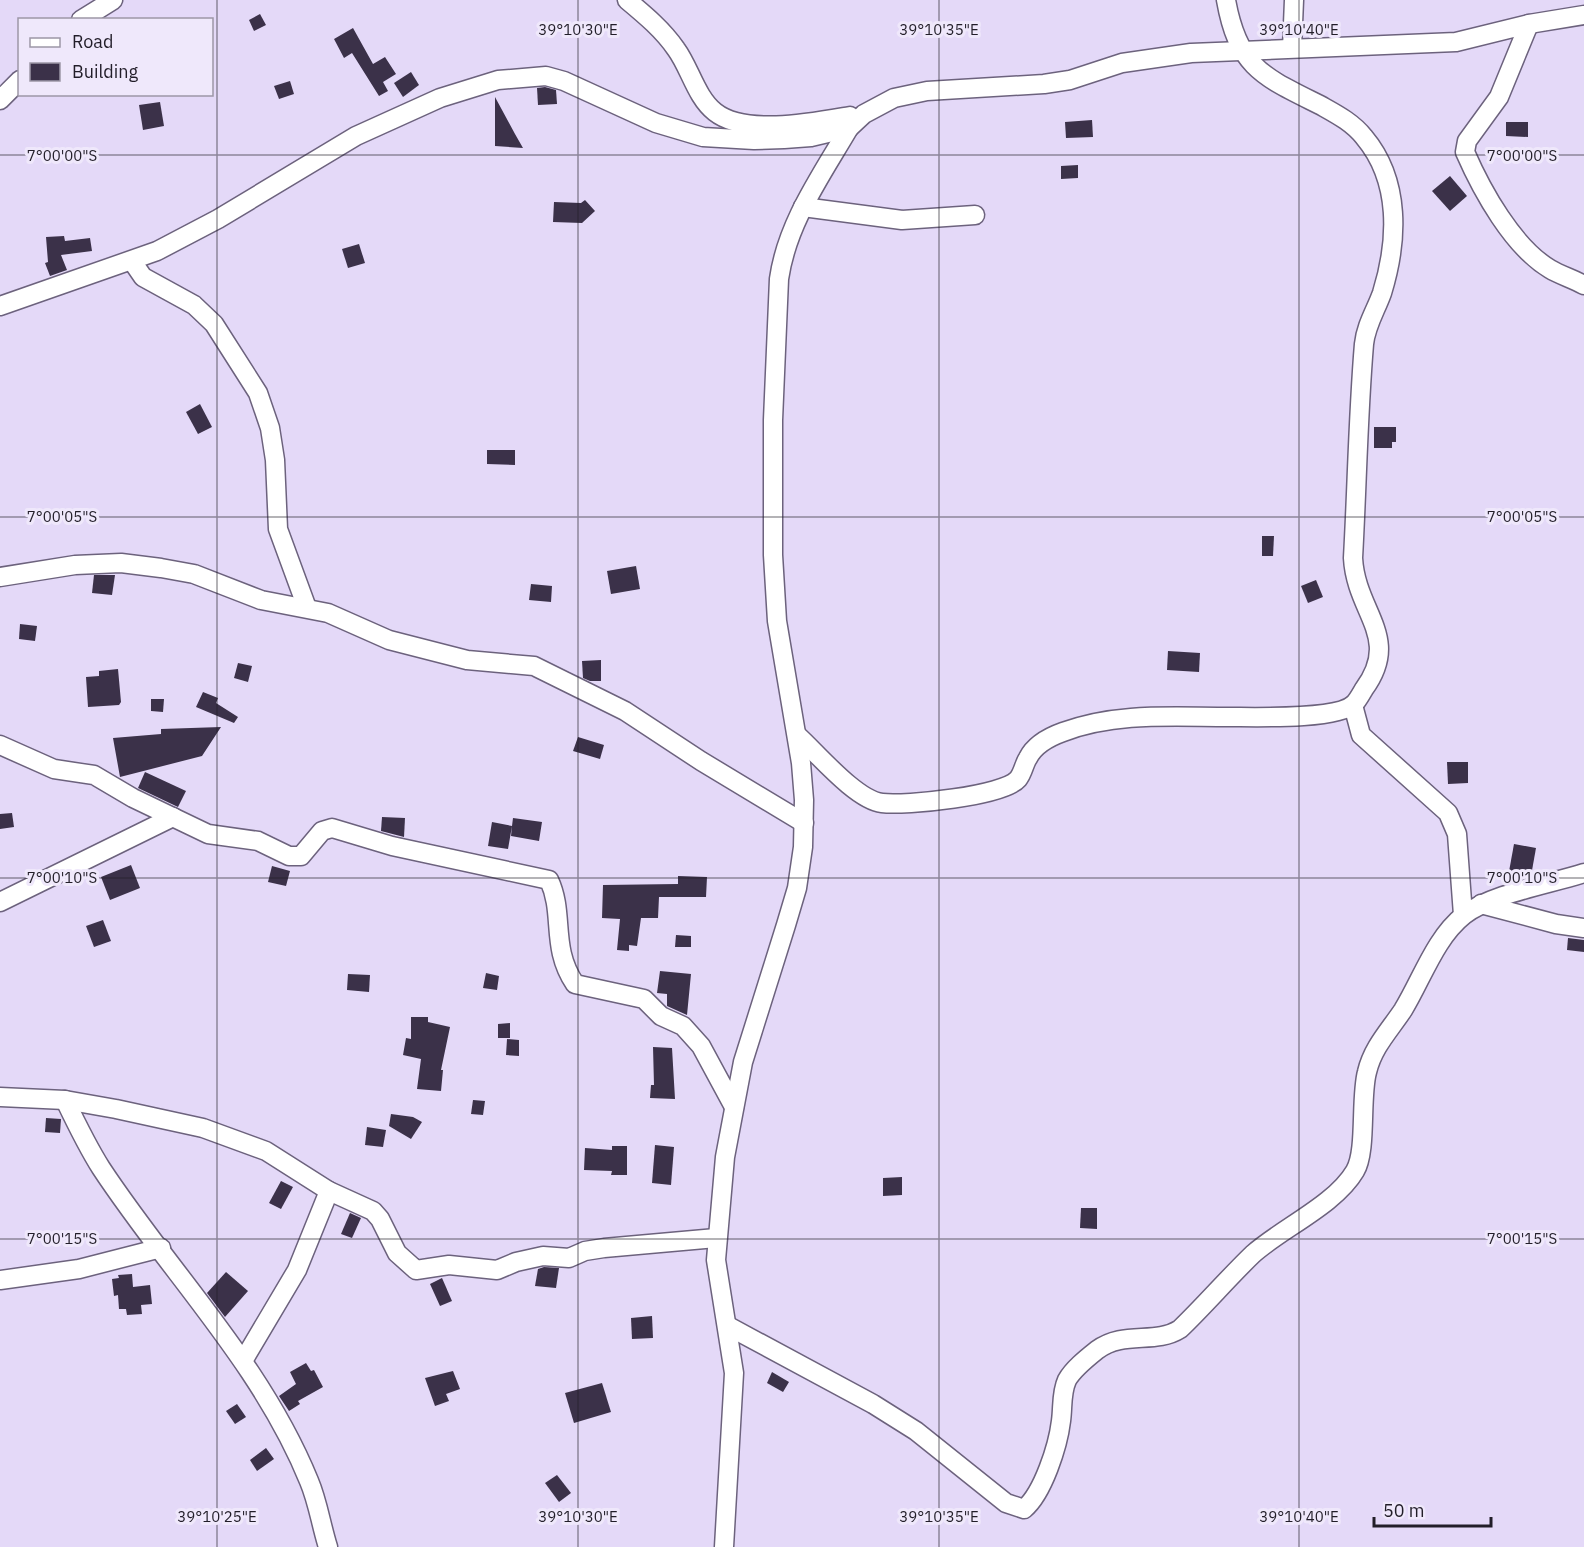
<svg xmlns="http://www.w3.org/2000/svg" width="1584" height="1547" font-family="'IBM Plex Sans',sans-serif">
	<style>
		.building { fill: #3b3149 }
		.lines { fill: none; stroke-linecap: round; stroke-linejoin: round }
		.minor-casing { stroke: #6c627d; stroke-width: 21 }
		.minor { stroke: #fff; stroke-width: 18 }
		.ticks { fill: none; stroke: #221e29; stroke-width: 1.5; stroke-opacity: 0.45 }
		.ticks-label { font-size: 15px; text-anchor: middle; fill: #221e29; stroke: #efe8fb; stroke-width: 6; stroke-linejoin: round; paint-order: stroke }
	</style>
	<rect width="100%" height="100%" fill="#e4d9f8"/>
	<g class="building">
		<polygon points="260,14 266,25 254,31 249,20"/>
		<polygon points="353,28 373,64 385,57 396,74 383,82 388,91 379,96 352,53 344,58 334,39"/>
		<polygon points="411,72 419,85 403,97 394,83"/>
		<polygon points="290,81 294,94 279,99 274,86"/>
		<polygon points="545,87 556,90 557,104 538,105 537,88"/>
		<polygon points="495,97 515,134 523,148 495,146"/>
		<polygon points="160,102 164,126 143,130 139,105"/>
		<polygon points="1092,120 1093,137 1066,138 1065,122"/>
		<polygon points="1506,122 1528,122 1528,137 1506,136"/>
		<polygon points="1078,165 1078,178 1061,179 1061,166"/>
		<polygon points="1450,176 1467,196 1450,211 1432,191"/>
		<polygon points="585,200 595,211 582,223 553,222 554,202 581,203"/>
		<polygon points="64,236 65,241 90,238 92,251 61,255 67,270 50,276 45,263 48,262 46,237"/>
		<polygon points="359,244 365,263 348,268 342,249"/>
		<polygon points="200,404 212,427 198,434 186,412"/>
		<polygon points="1374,427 1396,427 1396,442 1392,442 1392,448 1374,448"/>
		<polygon points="487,450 515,450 515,465 487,464"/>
		<polygon points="1262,536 1274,536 1273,556 1262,556"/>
		<polygon points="636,566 640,589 611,594 607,571"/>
		<polygon points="94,575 115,575 112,595 92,593"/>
		<polygon points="1316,580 1323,597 1308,603 1301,586"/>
		<polygon points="531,584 552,586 551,602 529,600"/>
		<polygon points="20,624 37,626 35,641 19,639"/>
		<polygon points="1168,651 1200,653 1199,672 1167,670"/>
		<polygon points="601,660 601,681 590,681 583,678 582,661"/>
		<polygon points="238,663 252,666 248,682 234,678"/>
		<polygon points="118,669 121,702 119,705 88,707 86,677 99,676 99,671"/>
		<polygon points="203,692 218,698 216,703 238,717 234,723 196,707"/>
		<polygon points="151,699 164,699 163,712 151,711"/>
		<polygon points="221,727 202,756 120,777 113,738 161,734 161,729"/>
		<polygon points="578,737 604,745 600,759 573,751"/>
		<polygon points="1447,762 1468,762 1468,783 1448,784"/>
		<polygon points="145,772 186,791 178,807 138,788"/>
		<polygon points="12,813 14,827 0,829 0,814"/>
		<polygon points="382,817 405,818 404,837 381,831"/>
		<polygon points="513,818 542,822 539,841 511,836 512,826 508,849 488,846 492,822 512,826"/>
		<polygon points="1514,844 1536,848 1531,876 1520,879 1508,877"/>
		<polygon points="131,865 140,888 110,900 101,877"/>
		<polygon points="272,866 290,871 286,886 268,882"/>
		<polygon points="678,876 707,877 706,897 659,897 658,918 641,918 637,946 629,945 629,951 617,950 620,919 602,918 603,885 678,884"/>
		<polygon points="103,920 111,941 94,947 86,926"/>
		<polygon points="676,935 691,936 691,947 675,947"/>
		<polygon points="1568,938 1584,940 1584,952 1567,950"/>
		<polygon points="660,971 691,974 687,1015 667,1006 667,994 657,993"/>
		<polygon points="486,973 499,976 497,990 483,988"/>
		<polygon points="348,974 370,975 369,992 347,990"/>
		<polygon points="411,1017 428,1017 428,1022 450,1027 441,1070 443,1070 441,1091 417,1089 421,1059 403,1055 406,1038 411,1039"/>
		<polygon points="510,1023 510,1038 498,1038 498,1024"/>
		<polygon points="507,1039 519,1040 519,1056 506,1055"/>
		<polygon points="653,1047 672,1048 675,1099 650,1098 651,1085 654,1085"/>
		<polygon points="473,1100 485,1101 483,1115 471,1114"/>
		<polygon points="391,1114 413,1117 422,1122 411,1139 389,1126"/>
		<polygon points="46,1118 61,1119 60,1133 45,1132"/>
		<polygon points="367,1127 386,1130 383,1147 365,1145"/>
		<polygon points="655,1145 674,1147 671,1185 652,1183"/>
		<polygon points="612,1146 627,1146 627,1175 611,1175 612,1171 584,1170 585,1148 612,1150"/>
		<polygon points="902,1177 902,1195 883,1196 883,1178"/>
		<polygon points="281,1181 293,1187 281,1209 269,1203"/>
		<polygon points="1081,1208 1097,1208 1097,1229 1080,1228"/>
		<polygon points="350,1213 361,1218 352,1238 341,1234"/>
		<polygon points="544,1267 559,1268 556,1288 535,1286 538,1269"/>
		<polygon points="226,1272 248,1291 225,1317 207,1293"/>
		<polygon points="132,1274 133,1287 150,1285 152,1304 141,1305 142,1314 127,1315 126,1309 119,1309 118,1295 114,1296 112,1279 119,1278 118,1275"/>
		<polygon points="442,1278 452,1301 440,1306 430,1284"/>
		<polygon points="652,1316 653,1338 632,1339 631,1318"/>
		<polygon points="306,1363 311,1371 314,1370 323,1387 298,1401 300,1404 289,1411 279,1396 296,1384 290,1372"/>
		<polygon points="453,1371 460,1389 446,1394 449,1401 435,1406 425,1378"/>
		<polygon points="772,1372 789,1382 783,1392 767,1383"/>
		<polygon points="602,1383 611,1412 574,1423 565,1393"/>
		<polygon points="237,1404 246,1417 235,1424 226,1411"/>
		<polygon points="266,1448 274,1459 257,1471 250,1460"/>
		<polygon points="557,1475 571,1493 559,1502 545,1483"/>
	</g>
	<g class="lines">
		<defs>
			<g id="minor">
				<path d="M627,0C645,15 663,30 676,49C690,68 696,97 715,112C745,136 815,122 850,116"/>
				<polyline points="81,20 113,0"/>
				<path d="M1529,24L1499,97L1467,141L1465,152C1482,191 1513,247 1550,269C1560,275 1573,279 1584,285"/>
				<polyline points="1292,48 1294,0"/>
				<polyline points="0,100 20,80"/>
				<polyline points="803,207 902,220 975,215"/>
				<polyline points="132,261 143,277 194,305 214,324 258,393 270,428 275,460 278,529 307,608"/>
				<polyline points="0,306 157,251 218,219 356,136 440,98 498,80 546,76 564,81 656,123 703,137 754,140 784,139 811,137 849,128 864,114 894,98 927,91 1044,84 1070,80 1122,63 1191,53 1456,42 1529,24 1584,15"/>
				<polyline points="0,577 75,565 121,563 161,568 194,574 261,600 328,613 389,640 467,660 534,666 625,711 701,761 804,823"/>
				<polyline points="1353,705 1361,735 1448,813 1457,834 1463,915"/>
				<path d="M798,736C817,753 856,800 882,803C905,806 1004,796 1018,779C1023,773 1024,764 1028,758C1035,744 1049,737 1063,732C1116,712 1173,717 1229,717C1254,717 1337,720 1354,704C1358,700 1361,694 1364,689C1402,637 1356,613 1353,558C1357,487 1358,415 1364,344C1366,325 1376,310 1382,293C1398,241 1401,181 1364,137C1352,122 1336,114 1320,105C1264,77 1238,68 1226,0"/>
				<path d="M0,745L54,769L94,775L133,798L208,834L258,841L289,856H301L322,831L332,828L392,846L549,880C565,914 550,947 575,984L644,999L661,1016L683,1026L701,1046L734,1107"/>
				<polyline points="0,902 173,817"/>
				<polyline points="1481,904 1556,924 1584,928"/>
				<polyline points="0,1097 65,1100 116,1109 203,1128 266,1151 329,1191 373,1211 380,1219 397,1253 416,1270 449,1265 497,1270 516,1262 543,1256 569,1258 585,1251 604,1248 716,1238"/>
				<path d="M65,1100C76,1123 87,1146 101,1168C170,1273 261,1363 309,1481C318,1502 321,1525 328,1547"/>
				<polyline points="0,1280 79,1269 161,1248"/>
				<path d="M728,1326L873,1404L916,1431L1006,1503L1024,1509C1043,1493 1058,1446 1061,1421C1063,1407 1061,1393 1067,1380C1073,1369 1087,1358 1097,1350C1124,1330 1155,1345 1180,1329C1205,1305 1228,1278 1253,1254C1282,1228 1335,1205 1355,1171C1367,1151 1360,1098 1367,1072C1373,1047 1389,1031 1403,1010C1422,979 1435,938 1464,915C1491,894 1550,884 1584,873"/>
				<polyline points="243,1361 297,1270 329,1191"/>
				<path d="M724,1547L734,1373L716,1260L725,1157L743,1062L786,925L797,888L803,847L804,800L801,763L777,621L773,555V420L779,279C787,223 821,176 849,128"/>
			</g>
		</defs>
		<use href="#minor" class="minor-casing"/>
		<use href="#minor" class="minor"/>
	</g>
	<path class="ticks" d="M217,0V1547M578,0V1547M939,0V1547M1299,0V1547M0,155H1584M0,517H1584M0,878H1584M0,1239H1584"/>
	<g class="ticks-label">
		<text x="578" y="35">39°10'30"E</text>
		<text x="939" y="35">39°10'35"E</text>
		<text x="1299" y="35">39°10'40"E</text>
		<text x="62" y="161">7°00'00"S</text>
		<text x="1522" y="161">7°00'00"S</text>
		<text x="62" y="522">7°00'05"S</text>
		<text x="1522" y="522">7°00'05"S</text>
		<text x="62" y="883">7°00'10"S</text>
		<text x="1522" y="883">7°00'10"S</text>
		<text x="62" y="1244">7°00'15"S</text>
		<text x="1522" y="1244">7°00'15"S</text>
		<text x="217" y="1522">39°10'25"E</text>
		<text x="578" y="1522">39°10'30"E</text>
		<text x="939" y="1522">39°10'35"E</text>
		<text x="1299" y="1522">39°10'40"E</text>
	</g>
	<rect x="18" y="18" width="195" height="78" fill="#efe8fb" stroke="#9d97a7" stroke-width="1.5"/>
	<rect x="30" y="38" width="30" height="9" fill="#ffffff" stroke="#9d97a7" stroke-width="1.5"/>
	<text x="72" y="48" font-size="18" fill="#221e29">Road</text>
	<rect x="30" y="63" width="30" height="18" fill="#3b3149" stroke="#9d97a7" stroke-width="1.5"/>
	<text x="72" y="78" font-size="18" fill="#221e29">Building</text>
	<path d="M1374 1517v9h117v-9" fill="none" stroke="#221e29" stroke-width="3"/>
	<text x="1383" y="1517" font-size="18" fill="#221e29" stroke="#efe8fb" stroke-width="4.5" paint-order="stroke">50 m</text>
</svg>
